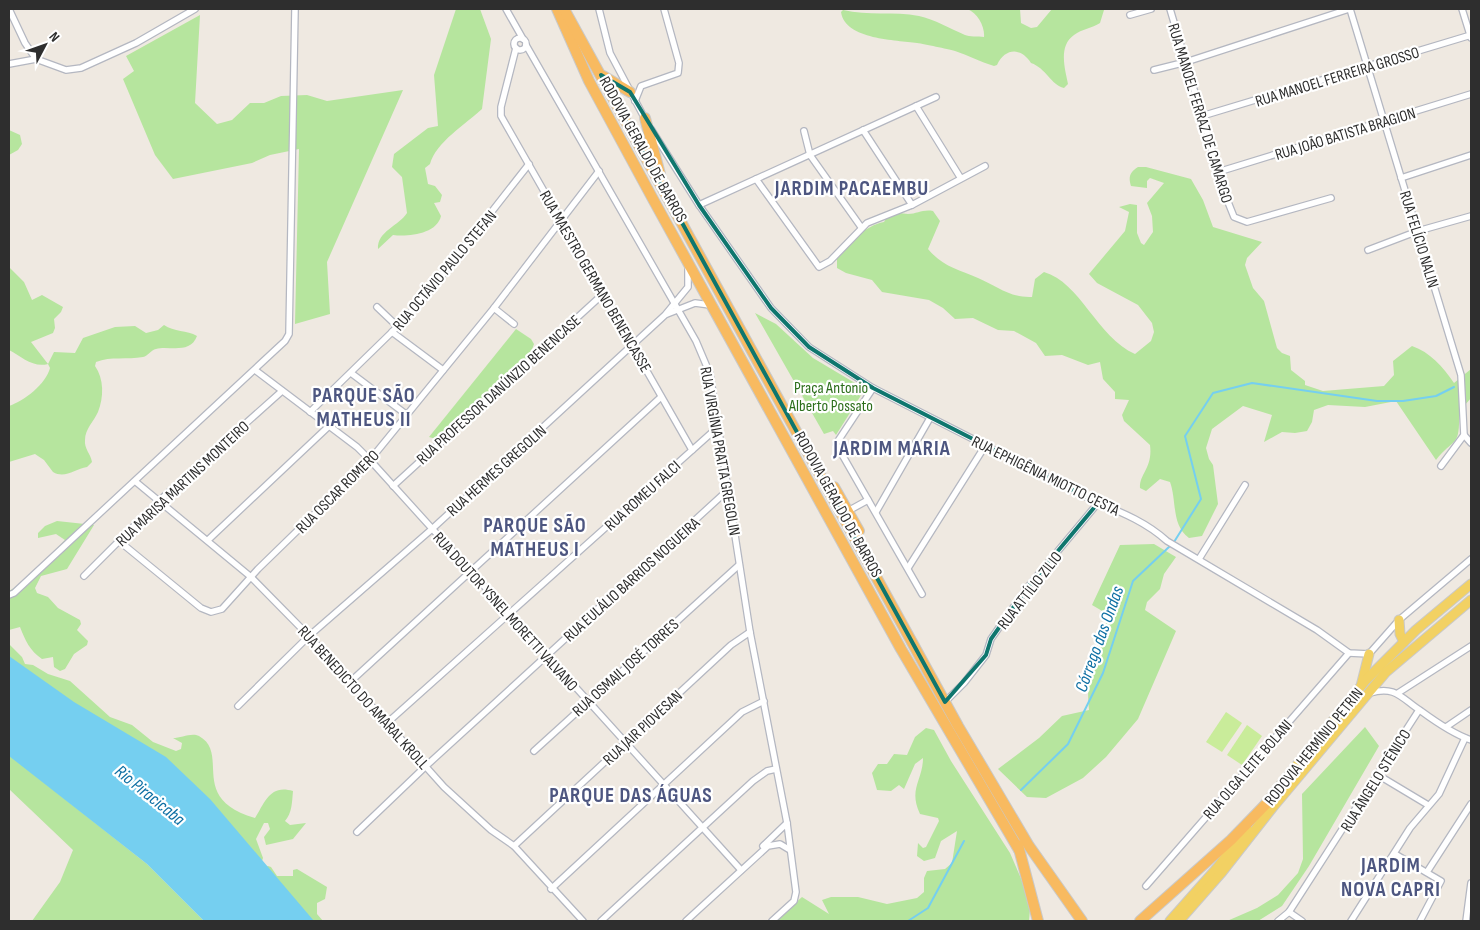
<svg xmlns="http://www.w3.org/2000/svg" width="1480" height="930" font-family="'Sofia Sans Condensed',sans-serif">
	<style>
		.green { fill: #b6e59e }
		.pitch { fill: #c9ec9a }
		.water { fill: #75cff0 }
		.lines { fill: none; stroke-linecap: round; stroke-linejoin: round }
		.stream { stroke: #75cff0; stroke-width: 2 }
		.minor-casing { stroke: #b4b7c1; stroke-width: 8 }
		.primary-casing { stroke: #c9c9c9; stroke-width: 11 }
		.trunk-casing { stroke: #c9c9c9; stroke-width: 12 }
		.minor { stroke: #fff; stroke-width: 5.5 }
		.primary { stroke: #f2d163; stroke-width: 9 }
		.trunk { stroke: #f8ba60; stroke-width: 10 }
		.marked { fill: none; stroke: #0f766e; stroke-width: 4; stroke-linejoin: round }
		.labels { text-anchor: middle; stroke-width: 4.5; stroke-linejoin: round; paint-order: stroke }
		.street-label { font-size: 16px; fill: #2e2e2e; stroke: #fff }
		.park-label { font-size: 16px; fill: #2c6e1b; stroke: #fff }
		.water-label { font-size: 18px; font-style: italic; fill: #0d6fa3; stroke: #fff }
		.district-label { font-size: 21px; font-weight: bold; letter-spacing: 1px; fill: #4d5680; stroke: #fff }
	</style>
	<rect width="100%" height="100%" fill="#efe9e1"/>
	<g class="green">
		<path d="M456,9H480L491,39L482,109C466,124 436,142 430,164L425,168L428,184L435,186L442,195L440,202L434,203L441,216C437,234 408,237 393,235L378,249C377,231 399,226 407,213L402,177L392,167L394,154L428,128L438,126L434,75Z"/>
		<path d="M967,9H1020L1021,23L1031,28L1037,27L1052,9L1104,10L1100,23C1092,28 1082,29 1074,35C1058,46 1065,69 1068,84L1064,88C1051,85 1046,68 1031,63C1021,47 1005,48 997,65L994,66C980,62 968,55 955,51C947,49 925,44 917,43C897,40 845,40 841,12L843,10C868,16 894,11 919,16C934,19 951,29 965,35C969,37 978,36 984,37C985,27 978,13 967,9Z"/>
		<polygon points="200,15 195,103 217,124 232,120 250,103 264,103 281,96 307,95 327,101 403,90 327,262 330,314 295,324 299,149 270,155 252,163 173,179 155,155 123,79 134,71 126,56"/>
		<polygon points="9,130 20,135 22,144 18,150 9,155"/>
		<path d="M1138,167H1146L1191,179L1203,200L1213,227L1262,242L1247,258L1245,265L1253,288L1264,301L1277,348L1282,353L1290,356L1291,370L1305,381V385L1323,391L1384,386L1394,375L1393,361L1412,346C1430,352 1443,367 1454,383L1471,369V398L1459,412C1460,449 1454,437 1436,460L1396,401L1365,407L1328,405L1314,410L1312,422L1307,431L1295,433L1282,432L1264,442L1272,415L1243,406L1212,429L1206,448L1209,459L1213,465L1218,504L1202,536L1189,538C1171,525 1177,501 1170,482L1160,479L1146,491L1140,488C1139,474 1153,468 1150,445L1124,421L1122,415L1129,400L1115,399V392L1103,379L1100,362L1088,365L1062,355L1045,356L1036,343L1014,331L998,330L973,318L955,319L943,308L929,300L882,292L872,280L846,273L837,268V257C851,242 864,226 884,222L888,215C896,213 900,213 908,214C917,214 923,209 933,211L940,221L928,249C943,267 958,269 978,278C997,286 1010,298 1032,297L1035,279L1044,272C1080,282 1097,337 1135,354L1151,341L1154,332L1152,323L1138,305L1097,283L1089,274L1125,231L1129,212L1119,207L1130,204L1137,205V233L1141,243L1144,245L1153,232L1152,216L1147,203L1164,183L1150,178L1147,181V188L1131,186C1128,177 1130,172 1138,167Z"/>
		<path d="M9,267L24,282L32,300L42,295L63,307L61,312L54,319L55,328L53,333L31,342L48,364L54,352L75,353L83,338L115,327L135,326L146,333L158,330L164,325C174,332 187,330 197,336C190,355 168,345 156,349C151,350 148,356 143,357C127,360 111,356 96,362L95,366C104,379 104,397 98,412C94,421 85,429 85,440C84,449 91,454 92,462L87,467C75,469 65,479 53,472L44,460L35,454L9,462V406C24,401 46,384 50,368L48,364C33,368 22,357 9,350Z"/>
		<polygon points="755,313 776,324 813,358 865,389 836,435 833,431 824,434"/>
		<polygon points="516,329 531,339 534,344 530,355 436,439 429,437"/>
		<path d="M57,521L94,525L67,569L41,576L35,588L37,593L48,597L58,608L80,620L81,624L77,630L88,641L87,645L74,654L65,669L60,671L54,667L53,657L42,659C30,651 25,640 20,627L9,630V591L27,580L65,540L56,534L38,538V533L45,526Z"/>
		<path d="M1154,544L1176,557L1164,574L1160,589L1147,602L1145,610L1176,631L1138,719L1106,757L1083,778L1046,798L1027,797L998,769L1039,738L1062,716L1089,710C1085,668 1095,653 1109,615L1092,605L1120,545Z"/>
		<path d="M9,644L22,657L25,664L33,665L48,674L70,681L110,717L132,725L153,742L176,751L181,749L182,743L173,738C181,738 192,732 199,736C231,754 187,798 255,818C265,802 270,784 293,791C292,802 292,813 285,821L290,825L306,823L293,839L266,845L264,837L270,829L268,823H264L256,839L263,858L261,864L9,664Z"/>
		<polygon points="1365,727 1379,746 1309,866 1282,906 1258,921 1227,921 1257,908 1278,895 1298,873 1303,859 1302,794"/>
		<path d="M926,728L934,730L951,761L1010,853L1026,890L1030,909L1029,921H775L802,897L829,914L822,900L831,897H858L887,904L917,898L924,892V878L927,871L945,869L952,863L957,831L941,841L935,858L924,861L917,856L918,843L923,848L926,847L939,821L938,818L920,814C908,789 923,780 923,758L915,764L904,789L899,785L891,791L877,790L872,773L878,764H887L894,754L907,755L915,737Z"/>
		<polygon points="9,755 147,864 204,921 32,921 60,882 73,850 9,789"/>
		<polygon points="268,866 271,867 277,876 293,876 293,870 297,869 327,887 325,899 317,903 317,914 323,921 296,921 262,869"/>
	</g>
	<g class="pitch">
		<polygon points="1226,712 1242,723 1222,752 1206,742"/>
		<polygon points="1247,725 1262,736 1242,765 1227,755"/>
	</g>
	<polygon class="water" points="9,656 74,702 166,757 210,799 314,921 204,921 147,864 9,756"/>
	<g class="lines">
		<g class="stream">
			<polyline points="1174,542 1201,499 1185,436 1213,393 1252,383 1377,401 1403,401 1436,396 1454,387"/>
			<polyline points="1021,790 1068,744 1103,673 1133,581 1170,546"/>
			<polyline points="908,921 928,908 964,841"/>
		</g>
		<defs>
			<g id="minor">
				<polyline points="9,9 25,43 36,59"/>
				<polyline points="506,9 523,39"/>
				<polyline points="599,9 610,53 645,119"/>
				<polyline points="1170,9 1226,197 1234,217 1247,222 1331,198"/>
				<polyline points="1350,9 1461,375 1464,435 1441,466"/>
				<polyline points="1462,9 1471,38"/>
				<polyline points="1130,15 1151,9"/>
				<circle cx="520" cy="44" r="6"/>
				<polyline points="526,45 696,341 710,374 750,632 787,823 796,892 794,901 772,921"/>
				<polyline points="516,48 501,107 501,116 692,450"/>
				<polyline points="9,64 36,59 66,70 81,68 136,43 195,9"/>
				<polyline points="1154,70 1186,62 1349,9"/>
				<polyline points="635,101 641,86 678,73 679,63 664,9"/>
				<polyline points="916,106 960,177"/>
				<polyline points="1202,116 1471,35"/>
				<path d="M651,129L699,205L771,308L809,347L873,388L1098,503C1124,513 1147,523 1167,541L1317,630L1349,653L1369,654L1399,620L1471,559"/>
				<polyline points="863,130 912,205"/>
				<polyline points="804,131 810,155 861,227"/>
				<polyline points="1218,172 1471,94"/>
				<polyline points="1401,178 1471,155"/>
				<polyline points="756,179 819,267 830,261 867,223 912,205 985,166"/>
				<polyline points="699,205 936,97"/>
				<polyline points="1368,250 1418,231 1471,216"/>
				<polyline points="377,307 397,326"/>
				<polyline points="494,308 514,324"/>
				<polyline points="667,314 695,303 710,305"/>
				<polyline points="392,332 443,370"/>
				<polyline points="255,370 357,447 370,460 741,870"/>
				<polyline points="351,373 407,415"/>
				<polyline points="873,388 836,444 922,594"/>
				<polyline points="310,412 392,332 425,297 529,164"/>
				<polyline points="1464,435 1471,443"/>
				<polyline points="136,482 251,577 309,636 444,787 491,830 514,846 583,921"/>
				<polyline points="393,486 603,294"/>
				<polyline points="848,511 868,500"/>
				<polyline points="876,512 930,418"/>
				<polyline points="208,540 328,427"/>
				<polyline points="119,541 201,608 211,612 222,609 258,569 370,460 494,308 599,171"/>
				<polyline points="1199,559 1245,485"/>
				<polyline points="908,568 985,446"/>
				<polyline points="84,576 160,500 282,391"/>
				<polyline points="9,595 14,593 285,341 289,334 295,9"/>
				<polyline points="350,682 661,397"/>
				<path d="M1370,693C1396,685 1402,699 1421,711C1436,722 1453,734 1471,740"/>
				<polyline points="1398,693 1471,646"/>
				<polyline points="945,702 964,683 986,655 991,639 1027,588 1098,503"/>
				<polyline points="238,706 309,636 432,529 665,315 688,287 688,270"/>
				<polyline points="387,723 718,427"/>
				<polyline points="1446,727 1471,710"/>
				<polyline points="534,751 739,565"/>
				<polyline points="1378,775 1428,805"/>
				<polyline points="357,832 426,766 729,489"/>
				<polyline points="514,846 731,645 750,632"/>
				<polyline points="763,846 787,823"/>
				<polyline points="1395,854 1441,881 1420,921"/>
				<polyline points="1427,872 1471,804"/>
				<polyline points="1146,886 1349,653"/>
				<polyline points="551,889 742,712 764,701"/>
				<polyline points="1289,912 1302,921"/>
				<polyline points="601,921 753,781 767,771 776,769"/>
				<polyline points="686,921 768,846 780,844 790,850"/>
				<polyline points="1278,921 1289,912 1419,710"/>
				<polyline points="1351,921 1410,828 1439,794 1465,738"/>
				<polyline points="1466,921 1471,883"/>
			</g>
			<g id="primary">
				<polyline points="1399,620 1400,634 1404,642"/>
				<polyline points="1361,686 1369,654"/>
				<polyline points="1262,808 1366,680 1416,630 1471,584"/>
				<polyline points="1170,921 1217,868 1247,829"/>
				<polyline points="1179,921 1222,872 1273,807 1386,672 1471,600"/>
			</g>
			<g id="trunk">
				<polyline points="557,9 589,81 654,201 901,649 1019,850"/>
				<polyline points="564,9 958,726 1029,846 1082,921"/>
				<polyline points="603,76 630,92"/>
				<polyline points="645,118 660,174"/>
				<polyline points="834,487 859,531"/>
				<polyline points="1018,845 1038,921"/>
				<polyline points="1140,921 1231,840 1267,803"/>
			</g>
		</defs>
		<use href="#minor" class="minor-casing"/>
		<use href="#primary" class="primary-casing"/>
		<use href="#trunk" class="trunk-casing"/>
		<use href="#minor" class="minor"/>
		<use href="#primary" class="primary"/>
		<use href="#trunk" class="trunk"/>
	</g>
	<path class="marked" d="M601,75L630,92L699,205L771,308L809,347L873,388L1098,503L1027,588L991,639L986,655L945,702Z"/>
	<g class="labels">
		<g class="street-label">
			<text transform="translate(1337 76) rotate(-17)" y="6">RUA MANOEL FERREIRA GROSSO</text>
			<text transform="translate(1201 113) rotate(73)" y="6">RUA MANOEL FERRAZ DE CAMARGO</text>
			<text transform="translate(1345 133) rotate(-17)" y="6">RUA JOÃO BATISTA BRAGION</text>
			<text transform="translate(644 149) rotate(61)" y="6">RODOVIA GERALDO DE BARROS</text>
			<text transform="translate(1420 239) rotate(73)" y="6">RUA FELÍCIO NALIN</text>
			<text transform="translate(444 270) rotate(-50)" y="6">RUA OCTÁVIO PAULO STEFAN</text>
			<text transform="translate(596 281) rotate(60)" y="6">RUA MAESTRO GERMANO BENENCASSE</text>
			<text transform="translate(498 389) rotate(-42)" y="6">RUA PROFESSOR DANÚNZIO BENENCASE</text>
			<text transform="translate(721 451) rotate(80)" y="6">RUA VIRGÍNIA PRATTA GREGOLIN</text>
			<text transform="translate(496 470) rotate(-42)" y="6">RUA HERMES GREGOLIN</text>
			<text transform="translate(1046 475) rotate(26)" y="6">RUA EPHIGÊNIA MIOTTO CESTA</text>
			<text transform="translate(182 483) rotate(-43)" y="6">RUA MARISA MARTINS MONTEIRO</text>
			<text transform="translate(337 491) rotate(-45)" y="6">RUA OSCAR ROMERO</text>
			<text transform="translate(642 495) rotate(-42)" y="6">RUA ROMEU FALCI</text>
			<text transform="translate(839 504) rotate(61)" y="6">RODOVIA GERALDO DE BARROS</text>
			<text transform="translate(631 579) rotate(-42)" y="6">RUA EULÁLIO BARRIOS NOGUEIRA</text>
			<text transform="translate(1029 590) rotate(-52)" y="6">RUA ATTÍLIO ZILIO</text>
			<text transform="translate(506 611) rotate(48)" y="6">RUA DOUTOR YSNEL MORETTI VALVANO</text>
			<text transform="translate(625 667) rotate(-42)" y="6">RUA OSMAIL JOSÉ TORRES</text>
			<text transform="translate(364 697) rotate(48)" y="6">RUA BENEDICTO DO AMARAL KROLL</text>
			<text transform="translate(642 727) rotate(-43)" y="6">RUA JAIR PIOVESAN</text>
			<text transform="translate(1313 746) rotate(-51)" y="6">RODOVIA HERMÍNIO PETRIN</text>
			<text transform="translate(1247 769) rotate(-49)" y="6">RUA OLGA LEITE BOLANI</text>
			<text transform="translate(1375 780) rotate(-58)" y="6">RUA ÂNGELO STÊNICO</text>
		</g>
		<g class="park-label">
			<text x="831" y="393">Praça Antonio<tspan x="831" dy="18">Alberto Possato</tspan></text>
		</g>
		<g class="water-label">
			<text transform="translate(1099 639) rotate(-70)" y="6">Córrego das Ondas</text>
			<text transform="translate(150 795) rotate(39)" y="6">Rio Piracicaba</text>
		</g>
		<g class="district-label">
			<text x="852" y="195">JARDIM PACAEMBU</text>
			<text x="364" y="402">PARQUE SÃO<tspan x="364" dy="24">MATHEUS II</tspan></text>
			<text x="892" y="455">JARDIM MARIA</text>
			<text x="535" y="532">PARQUE SÃO<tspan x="535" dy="24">MATHEUS I</tspan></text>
			<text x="631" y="802">PARQUE DAS ÁGUAS</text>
			<text x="1391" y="872">JARDIM<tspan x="1391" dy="24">NOVA CAPRI</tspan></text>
		</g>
	</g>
	<rect width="1480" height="930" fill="none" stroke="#2e2e2e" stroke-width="20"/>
	<g transform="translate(45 45) rotate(49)" stroke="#ffffff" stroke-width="4" paint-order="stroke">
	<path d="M0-4L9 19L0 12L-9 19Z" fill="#2e2e2e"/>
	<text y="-8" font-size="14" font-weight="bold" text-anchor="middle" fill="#2e2e2e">N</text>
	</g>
</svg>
